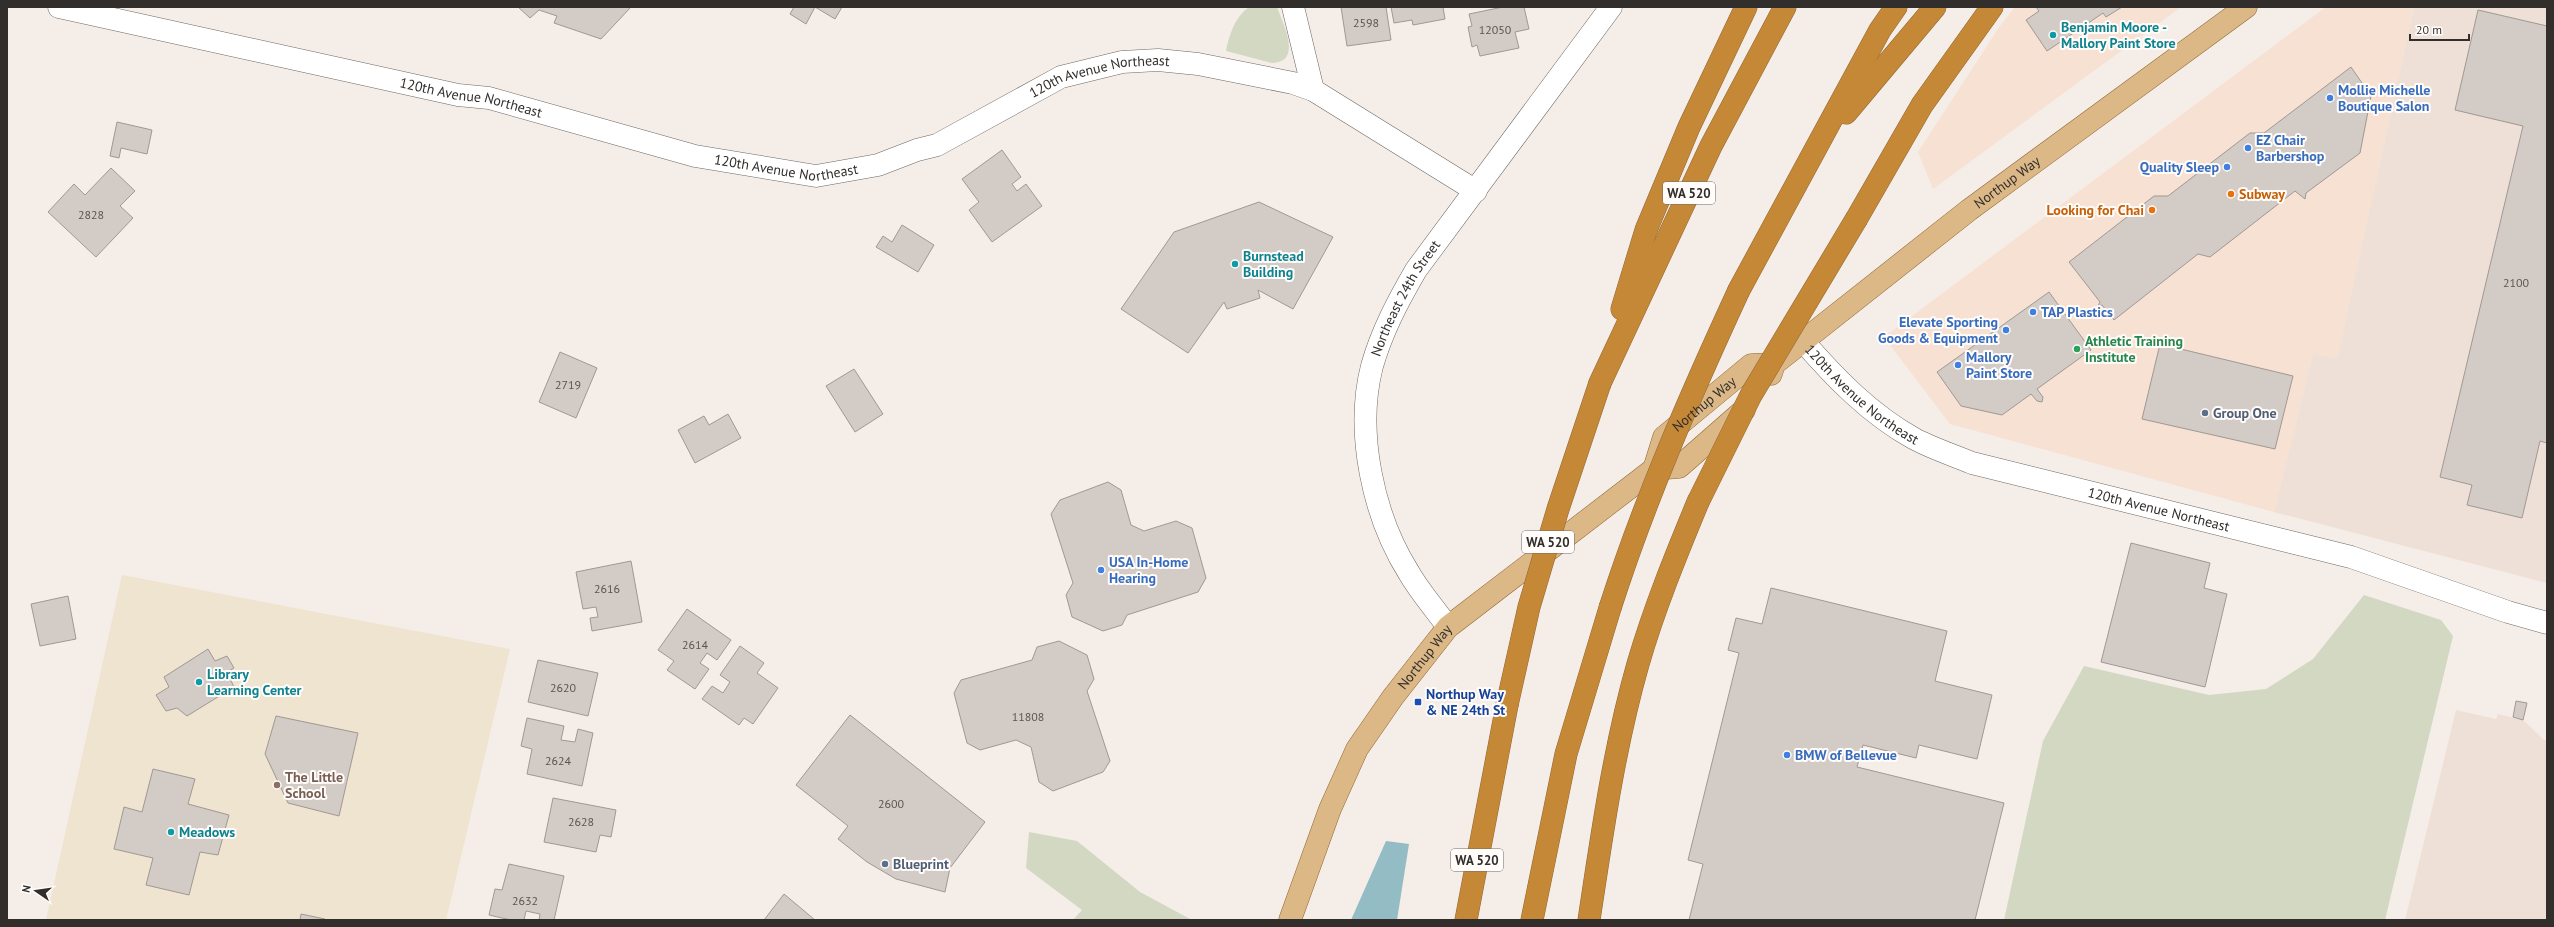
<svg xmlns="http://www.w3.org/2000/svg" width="2554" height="927" font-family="'PT Sans',sans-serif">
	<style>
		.commercial { fill: #f6e1d3 }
		.built { fill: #efe0d7 }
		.education { fill: #efe4cf }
		.green { fill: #d3d8c2 }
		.water { fill: #93bcc4 }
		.building { fill: #d3cbc6; stroke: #a09894 }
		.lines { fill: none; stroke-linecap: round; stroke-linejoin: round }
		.minor-casing { stroke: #6e6763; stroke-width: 23 }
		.major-casing { stroke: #916833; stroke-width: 23 }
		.highway-casing { stroke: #916833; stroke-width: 23 }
		.minor { stroke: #fff; stroke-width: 22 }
		.major { stroke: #dcb887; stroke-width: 22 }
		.highway { stroke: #c58837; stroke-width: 22 }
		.highway-bridge-casing { stroke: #916833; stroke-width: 23; stroke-linecap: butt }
		.highway-bridge { stroke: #c58837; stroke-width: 22 }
		.culture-dot { fill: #0f9aa8; stroke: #fffcfa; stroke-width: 1.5 }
		.shop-dot { fill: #3f7fe0; stroke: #fffcfa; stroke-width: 1.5 }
		.food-dot { fill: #e8710a; stroke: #fffcfa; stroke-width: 1.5 }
		.leisure-dot { fill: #2e9e5b; stroke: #fffcfa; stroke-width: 1.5 }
		.service-dot { fill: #5c6f8a; stroke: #fffcfa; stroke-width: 1.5 }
		.transit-dot { fill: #1a4fb4; stroke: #fffcfa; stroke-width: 1.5 }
		.education-dot { fill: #8d6e63; stroke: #fffcfa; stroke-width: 1.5 }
		.labels { text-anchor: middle; stroke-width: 4; stroke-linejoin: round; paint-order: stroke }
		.number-label { font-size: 12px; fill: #5a5552 }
		.shield { fill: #fffcfa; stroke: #6f6c6a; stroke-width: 1 }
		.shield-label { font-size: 13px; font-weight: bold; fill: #312e2c }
		.culture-label { font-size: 14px; font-weight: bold; fill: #0d838f; stroke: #fffcfa; text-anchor: start }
		.street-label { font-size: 14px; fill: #312e2c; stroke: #fffcfa }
		.shop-label { font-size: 14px; font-weight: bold; fill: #366cbe; stroke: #fffcfa; text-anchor: start }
		.food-label { font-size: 14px; font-weight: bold; fill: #c56008; stroke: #fffcfa; text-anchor: start }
		.leisure-label { font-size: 14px; font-weight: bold; fill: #27864d; stroke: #fffcfa; text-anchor: start }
		.service-label { font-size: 14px; font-weight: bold; fill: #4e5e75; stroke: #fffcfa; text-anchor: start }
		.transit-label { font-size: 14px; font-weight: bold; fill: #164399; stroke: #fffcfa; text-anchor: start }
		.education-label { font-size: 14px; font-weight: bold; fill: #785e54; stroke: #fffcfa; text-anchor: start }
	</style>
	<rect width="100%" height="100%" fill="#f5ede8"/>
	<g class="commercial">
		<polygon points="2015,7 2181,7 1933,189 1918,152 2000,26"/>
		<polygon points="2326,7 2414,7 2337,360 2313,354 2274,512 1950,424 1884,337"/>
	</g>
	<g class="built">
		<polygon points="2414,7 2547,7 2547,583 2274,512 2313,354 2337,359"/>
		<polygon points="2456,710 2496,719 2498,714 2523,720 2544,740 2547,740 2547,920 2405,920"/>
	</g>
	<polygon class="education" points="122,575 510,649 446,920 46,920"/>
	<g class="green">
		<path d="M1249,7H1277C1283,24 1303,62 1272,63L1226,51C1229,35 1235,17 1249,7Z"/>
		<polygon points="2364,595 2441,620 2453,636 2385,920 2004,920 2043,741 2084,666 2209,695 2266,689 2313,659"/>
		<polygon points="1029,832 1077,841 1140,892 1192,920 1073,920 1082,910 1026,868"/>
	</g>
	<polygon class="water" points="1386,841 1409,844 1397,920 1351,920"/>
	<g class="building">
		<polygon points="518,7 631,7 601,39 554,23 557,16 539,10 530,18"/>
		<polygon points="794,7 842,7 835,19 815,7 806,24 790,14"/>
		<polygon points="1341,7 1386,7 1391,40 1347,46"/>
		<polygon points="1391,7 1443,7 1445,19 1413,25 1412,20 1394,23"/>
		<polygon points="1503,7 1524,7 1529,29 1515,32 1519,48 1480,56 1477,45 1472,47 1468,27 1472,26 1469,14"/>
		<polygon points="2036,7 2122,7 2106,17 2103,13 2047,51 2026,20 2039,11"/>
		<polygon points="2478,10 2547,26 2547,443 2540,441 2522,518 2467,505 2472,485 2440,477 2523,126 2455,110"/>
		<polygon points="2351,67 2371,96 2360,153 2306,193 2305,199 2295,191 2210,257 2198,254 2114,320 2102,305 2098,306 2100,302 2069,262 2154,196 2168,196 2250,133 2264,133"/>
		<polygon points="117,122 152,130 147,154 121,148 119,158 110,156"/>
		<polygon points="1002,150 1021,177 1012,184 1017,191 1026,184 1042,206 992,242 969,210 979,202 962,179"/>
		<polygon points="111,168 135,191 120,206 133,218 96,257 48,212 74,184 85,195"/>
		<polygon points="1259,202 1333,237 1293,309 1258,290 1260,298 1227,309 1224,302 1188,353 1121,309 1174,232"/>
		<polygon points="902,225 934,245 918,272 876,247 883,236 892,242"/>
		<polygon points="2049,292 2091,350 2037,389 2043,397 2042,402 2037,401 2031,394 2002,415 1961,406 1937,372"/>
		<polygon points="2160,344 2293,376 2275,449 2142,419"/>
		<polygon points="560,352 597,368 576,418 539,402"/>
		<polygon points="854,369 883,414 855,432 826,386"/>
		<polygon points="728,414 741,438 695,463 678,430 704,416 709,425"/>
		<polygon points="1108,482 1121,490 1131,525 1144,531 1176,521 1192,528 1206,578 1198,592 1127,615 1122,625 1103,631 1072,617 1066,595 1073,583 1051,514 1060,500"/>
		<polygon points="2131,543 2210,563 2204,588 2227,594 2205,687 2101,662"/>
		<polygon points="631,561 642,622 592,631 590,618 598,617 596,607 583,609 576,572"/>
		<polygon points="1771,588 1947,631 1935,681 1992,695 1977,759 1919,745 1916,758 1863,745 1857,767 2004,803 1975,920 1689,920 1703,864 1688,860 1739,653 1728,650 1736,618 1762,624"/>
		<polygon points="68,596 76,639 40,646 31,604"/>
		<polygon points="687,609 731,640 717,660 707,653 700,663 709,669 695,689 667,670 674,661 658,650"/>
		<polygon points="1059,641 1087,655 1094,679 1087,691 1110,761 1103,772 1053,791 1039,782 1031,747 1016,740 980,750 967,743 954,693 961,680 1032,660 1037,647"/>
		<polygon points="740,646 764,663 757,673 778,688 753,724 744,718 739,725 702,699 712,686 723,693 730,682 720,675"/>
		<polygon points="208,649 215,661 227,656 234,668 227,672 234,687 187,716 177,708 166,711 156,695 169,687 164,677"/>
		<polygon points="538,660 598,673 588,716 528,702"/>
		<polygon points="2516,701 2527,703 2523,720 2513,717"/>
		<polygon points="850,715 985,822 950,868 945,892 896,879 867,862 838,839 848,826 796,785"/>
		<polygon points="276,716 358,733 339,816 288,803 265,754"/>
		<polygon points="527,718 564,726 561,740 575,742 578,729 593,733 582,786 527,774 532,749 521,746"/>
		<polygon points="153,769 195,779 188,804 229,815 218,855 200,852 189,895 146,885 153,858 114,849 124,807 142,812"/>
		<polygon points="553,798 616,810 611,837 600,835 596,852 544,842"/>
		<polygon points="509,864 564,876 554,920 539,920 540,914 526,911 524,920 511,920 489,915 495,889 502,890"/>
		<polygon points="784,894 815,920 764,920"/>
		<polygon points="301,914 325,919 325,920 300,920"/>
	</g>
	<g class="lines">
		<defs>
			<g id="minor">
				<path id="s1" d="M59,7L458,95L489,98L695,156L816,176L878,165L917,150L937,145L1061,77L1122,62L1158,60L1198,64L1293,83L1313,90L1476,191"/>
				<polyline points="1293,7 1313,90"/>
				<path id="s2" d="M1803,341C1835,378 1870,414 1913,438C1931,448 1953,455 1972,463L2351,557L2508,612L2547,623"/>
				<path id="s3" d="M1448,627C1435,609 1420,592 1409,573C1373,516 1355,432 1372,366C1382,331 1398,301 1416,270L1611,7"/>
			</g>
			<g id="major">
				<path id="s4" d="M1771,374L1774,364L1969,210L2246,7"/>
				<polyline points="1654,469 1679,467 1744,410"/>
				<path id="s5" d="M1290,920L1330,809L1357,749L1393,697L1448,627L1654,469L1664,437L1751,365L1774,364"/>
			</g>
			<g id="highway">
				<polyline points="1846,113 1935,7"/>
				<polyline points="1857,218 1922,105 1992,7"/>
				<polyline points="1739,290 1880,30 1896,7"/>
				<polyline points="1622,309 1646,230 1689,127 1746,7"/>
				<polyline points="1600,383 1711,146 1785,7"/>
				<polyline points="1466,920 1507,705"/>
				<polyline points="1532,920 1566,754 1610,608"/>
				<path d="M1589,920C1602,834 1614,748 1638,664C1654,609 1676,555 1698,502"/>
			</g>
		</defs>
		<use href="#minor" class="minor-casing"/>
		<use href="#major" class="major-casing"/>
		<use href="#highway" class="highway-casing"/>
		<use href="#minor" class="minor"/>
		<use href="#major" class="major"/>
		<use href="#highway" class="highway"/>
		<defs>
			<g id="highway-bridge">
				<polyline points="1698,502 1751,395 1857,218"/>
				<path d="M1610,608C1645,499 1691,394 1739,290"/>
				<polyline points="1507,705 1529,607 1558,509 1600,383"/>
			</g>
		</defs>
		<use href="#highway-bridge" class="highway-bridge-casing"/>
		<use href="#highway-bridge" class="highway-bridge"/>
	</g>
	<g class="culture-dot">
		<circle cx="2053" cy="35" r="4"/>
		<circle cx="1235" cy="264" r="4"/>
		<circle cx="199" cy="682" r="4"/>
		<circle cx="171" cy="832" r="4"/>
	</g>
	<g class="shop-dot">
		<circle cx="2330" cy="98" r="4"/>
		<circle cx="2248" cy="148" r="4"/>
		<circle cx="2227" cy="167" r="4"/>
		<circle cx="2033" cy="312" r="4"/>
		<circle cx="2006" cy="330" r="4"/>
		<circle cx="1958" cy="365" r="4"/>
		<circle cx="1101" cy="570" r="4"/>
		<circle cx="1787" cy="755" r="4"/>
	</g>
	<g class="food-dot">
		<circle cx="2231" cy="194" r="4"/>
		<circle cx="2152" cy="210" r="4"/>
	</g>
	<circle class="leisure-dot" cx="2077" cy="349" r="4"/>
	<g class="service-dot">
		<circle cx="2205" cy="413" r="4"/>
		<circle cx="885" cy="864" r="4"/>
	</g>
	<rect class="transit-dot" x="1414" y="698" width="8" height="8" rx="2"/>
	<circle class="education-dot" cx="277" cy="785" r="4"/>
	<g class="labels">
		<g class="number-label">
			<text x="1366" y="27">2598</text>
			<text x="1495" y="34">12050</text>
			<text x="91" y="219">2828</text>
			<text x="2516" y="287">2100</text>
			<text x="568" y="389">2719</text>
			<text x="607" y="593">2616</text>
			<text x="695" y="649">2614</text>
			<text x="563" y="692">2620</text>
			<text x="1028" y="721">11808</text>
			<text x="558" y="765">2624</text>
			<text x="891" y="808">2600</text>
			<text x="581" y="826">2628</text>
			<text x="525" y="905">2632</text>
		</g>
		<g class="shield">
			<rect x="1663" y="182" width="52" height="22" rx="3"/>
			<rect x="1522" y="531" width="52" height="22" rx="3"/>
			<rect x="1451" y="849" width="52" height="22" rx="3"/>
		</g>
		<g class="shield-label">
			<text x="1689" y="198">WA 520</text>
			<text x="1548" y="547">WA 520</text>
			<text x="1477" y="865">WA 520</text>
		</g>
		<g class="culture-label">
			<text x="2061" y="32">Benjamin Moore -<tspan x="2061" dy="16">Mallory Paint Store</tspan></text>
			<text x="1243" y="261">Burnstead<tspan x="1243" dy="16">Building</tspan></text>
			<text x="207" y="679">Library<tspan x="207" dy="16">Learning Center</tspan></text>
			<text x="179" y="837">Meadows</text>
		</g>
		<g class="street-label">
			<text dy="5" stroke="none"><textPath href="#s1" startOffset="1081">120th Avenue Northeast</textPath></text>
			<text dy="5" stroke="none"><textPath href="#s1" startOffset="422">120th Avenue Northeast</textPath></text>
			<text dy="5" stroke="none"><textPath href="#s1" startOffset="746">120th Avenue Northeast</textPath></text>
			<text dy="5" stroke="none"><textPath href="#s4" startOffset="306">Northup Way</textPath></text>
			<text dy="5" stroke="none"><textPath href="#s3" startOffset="358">Northeast 24th Street</textPath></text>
			<text dy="5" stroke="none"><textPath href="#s2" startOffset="80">120th Avenue Northeast</textPath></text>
			<text dy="5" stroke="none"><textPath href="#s5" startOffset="681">Northup Way</textPath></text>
			<text dy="5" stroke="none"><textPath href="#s2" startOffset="404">120th Avenue Northeast</textPath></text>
			<text dy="5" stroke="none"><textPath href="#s5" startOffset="298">Northup Way</textPath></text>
		</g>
		<g class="shop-label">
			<text x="2338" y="95">Mollie Michelle<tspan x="2338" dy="16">Boutique Salon</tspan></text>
			<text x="2256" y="145">EZ Chair<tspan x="2256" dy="16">Barbershop</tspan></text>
			<text x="2219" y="172" text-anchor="end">Quality Sleep</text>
			<text x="2041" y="317">TAP Plastics</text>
			<text x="1998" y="327" text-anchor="end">Elevate Sporting<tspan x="1998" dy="16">Goods &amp; Equipment</tspan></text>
			<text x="1966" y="362">Mallory<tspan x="1966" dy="16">Paint Store</tspan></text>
			<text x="1109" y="567">USA In-Home<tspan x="1109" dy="16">Hearing</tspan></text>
			<text x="1795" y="760">BMW of Bellevue</text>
		</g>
		<g class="food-label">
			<text x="2239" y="199">Subway</text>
			<text x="2144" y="215" text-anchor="end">Looking for Chai</text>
		</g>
		<g class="leisure-label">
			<text x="2085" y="346">Athletic Training<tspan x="2085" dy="16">Institute</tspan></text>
		</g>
		<g class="service-label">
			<text x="2213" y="418">Group One</text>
			<text x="893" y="869">Blueprint</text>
		</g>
		<g class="transit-label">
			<text x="1426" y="699">Northup Way<tspan x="1426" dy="16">&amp; NE 24th St</tspan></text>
		</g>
		<g class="education-label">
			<text x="285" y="782">The Little<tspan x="285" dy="16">School</tspan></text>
		</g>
	</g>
	<rect width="2554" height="927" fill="none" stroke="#312e2c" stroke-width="16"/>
	<g transform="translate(36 891) rotate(283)" stroke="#fffcfa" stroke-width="3" paint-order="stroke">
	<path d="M0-3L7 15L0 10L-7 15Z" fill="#312e2c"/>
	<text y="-6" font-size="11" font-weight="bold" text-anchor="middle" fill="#312e2c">N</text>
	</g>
	<path d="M2410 34v6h59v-6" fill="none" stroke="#312e2c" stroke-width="2"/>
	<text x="2416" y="34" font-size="12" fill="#312e2c" stroke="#fffcfa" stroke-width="3" paint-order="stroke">20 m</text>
</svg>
